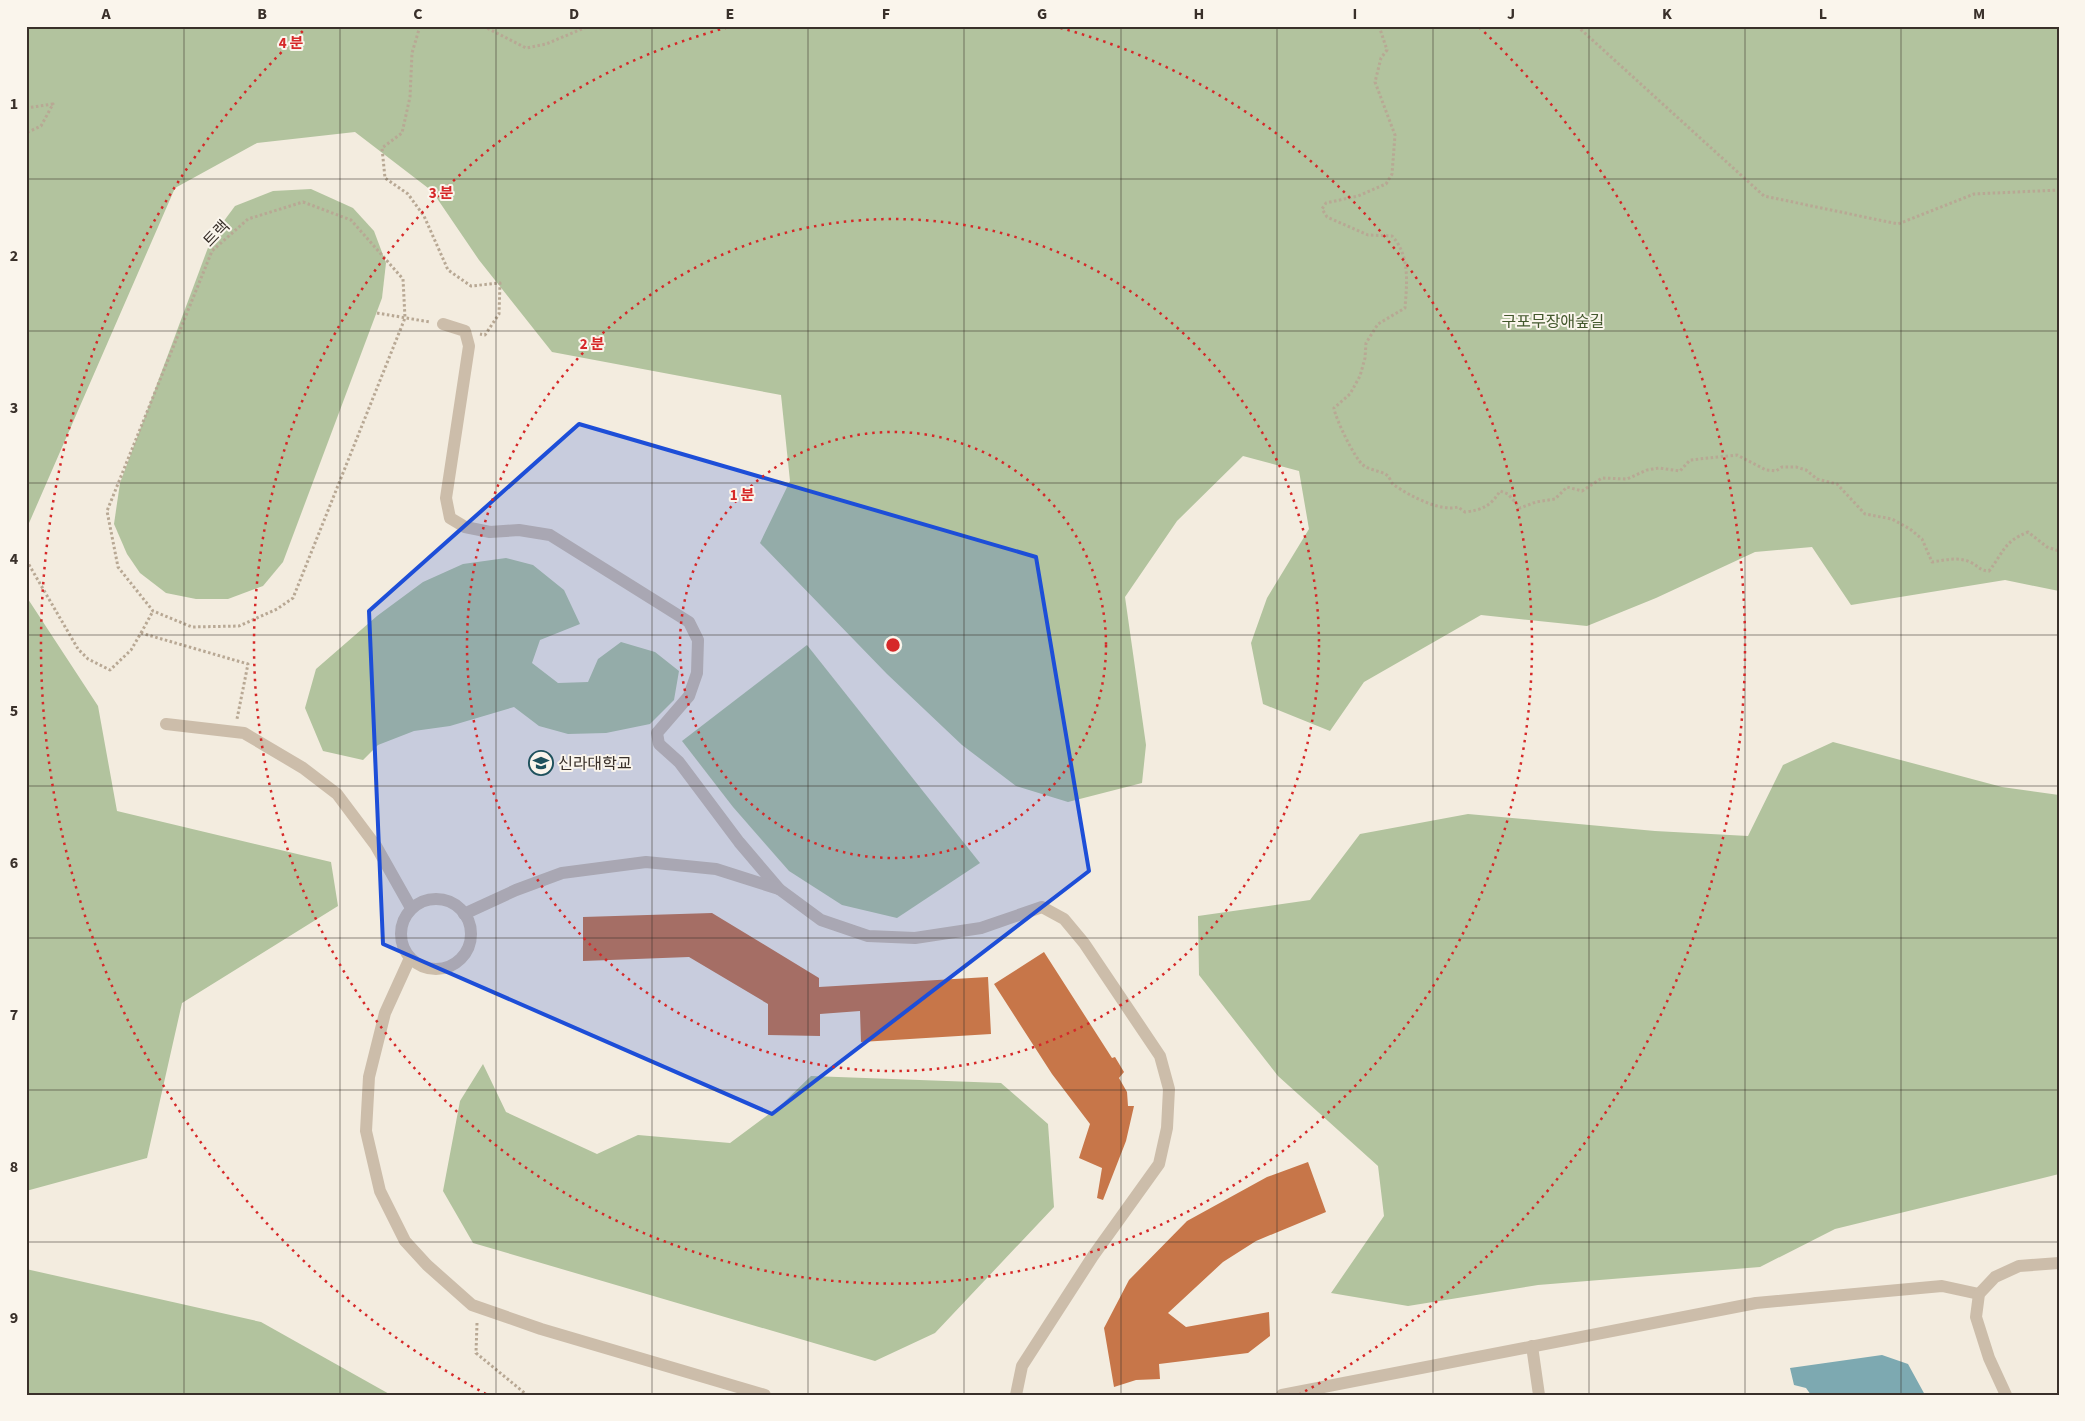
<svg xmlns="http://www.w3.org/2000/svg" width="2085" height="1421" font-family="'Source Sans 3','Noto Sans KR',sans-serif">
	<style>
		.green { fill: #b2c39e }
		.water { fill: #7da9b1 }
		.building { fill: #c77649 }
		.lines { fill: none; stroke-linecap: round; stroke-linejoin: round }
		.path { stroke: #b8a894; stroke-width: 3; stroke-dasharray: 2.5 2.5; stroke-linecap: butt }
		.minor { stroke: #ccbdaa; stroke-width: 12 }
		.marked { fill: #1d4ed8; fill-opacity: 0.2; stroke: #1d4ed8; stroke-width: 4; stroke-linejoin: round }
		.grid { fill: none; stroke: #39302a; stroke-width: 1; stroke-opacity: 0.55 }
		.ring { fill: none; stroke: #d62828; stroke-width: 2.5; stroke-dasharray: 2.5 5 }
		.labels { text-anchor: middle; stroke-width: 4; stroke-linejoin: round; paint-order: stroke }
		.street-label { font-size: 16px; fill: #39302a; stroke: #faf5ec }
		.park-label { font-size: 16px; fill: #43582d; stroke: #faf5ec }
		.poi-label { font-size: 16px; fill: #39302a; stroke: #faf5ec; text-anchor: start }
		.centre { fill: #d62828; stroke: #faf5ec; stroke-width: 2.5 }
		.ring-label { font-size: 15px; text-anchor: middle; font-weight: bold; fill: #d62828; stroke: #faf5ec; stroke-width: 4; stroke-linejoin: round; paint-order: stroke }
		.neatline { fill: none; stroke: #39302a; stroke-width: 2 }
		.grid-label { font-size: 16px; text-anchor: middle; font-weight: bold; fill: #39302a }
	</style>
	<rect width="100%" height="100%" fill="#f3ecdf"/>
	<g class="green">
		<polygon points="26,26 2059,26 2059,591 2005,580 1851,605 1812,547 1755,552 1656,598 1587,626 1481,615 1364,682 1330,731 1263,704 1251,643 1267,598 1309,529 1299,471 1243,456 1177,521 1125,597 1146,745 1142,783 1068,802 1016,786 962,745 887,674 760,543 790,481 781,395 552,352 479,260 432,191 355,132 257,143 175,188 26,530"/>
		<polygon points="311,189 353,208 374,231 386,263 382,298 283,562 263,586 228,599 196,599 166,593 140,573 127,554 114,524 120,483 212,237 235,206 273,191"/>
		<polygon points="506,558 533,565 564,590 580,624 540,640 532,663 558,683 588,682 598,659 621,642 655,652 679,671 674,700 650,724 606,733 568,734 539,726 514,707 450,726 414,731 378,745 363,760 323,751 305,708 316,669 377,616 423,582 463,564"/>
		<polygon points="26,596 98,706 117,811 331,862 338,906 182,1003 147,1158 26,1191"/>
		<polygon points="807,645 980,863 897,918 842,905 789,871 733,807 682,741"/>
		<polygon points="1833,742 2002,787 2059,795 2059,1174 1835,1229 1760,1267 1538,1285 1408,1306 1331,1293 1384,1216 1378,1166 1278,1076 1199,975 1198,916 1310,900 1360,834 1468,814 1655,831 1748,836 1783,765"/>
		<polygon points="483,1064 506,1112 597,1154 638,1135 730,1143 780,1106 811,1076 1001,1083 1048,1124 1054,1207 935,1333 875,1361 473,1243 443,1191 460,1101"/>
		<polygon points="26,1269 261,1322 391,1395 26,1395"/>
	</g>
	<polygon class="water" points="1882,1355 1908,1364 1925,1395 1811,1395 1806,1388 1794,1385 1790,1368"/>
	<g class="building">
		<polygon points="712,913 819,978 819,987 988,977 991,1034 861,1042 860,1011 820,1014 820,1036 768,1035 768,1004 689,957 583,961 583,917"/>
		<polygon points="1044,952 1112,1058 1115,1057 1124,1072 1119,1078 1127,1092 1128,1106 1134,1106 1126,1141 1103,1200 1097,1198 1102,1168 1079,1158 1090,1124 1052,1074 994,984"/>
		<polygon points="1308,1162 1326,1212 1256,1241 1223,1262 1168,1313 1186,1327 1269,1312 1270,1336 1248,1353 1159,1364 1160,1379 1136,1380 1114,1387 1104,1328 1129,1280 1187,1221 1267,1177"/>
	</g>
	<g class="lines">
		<g class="path">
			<polyline points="420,26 412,53 410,97 402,133 382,148 385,178 408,194 424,216 448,270 471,286 500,283 499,314 485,335 480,334"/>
			<polyline points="483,26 526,48 546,44 589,26"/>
			<path d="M1379,26L1387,50L1381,58L1375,82L1395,135L1392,174L1386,184L1358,196L1326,203L1322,209L1327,217L1368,235L1392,236C1410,255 1407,283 1405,308L1378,324L1366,343L1365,358L1360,376L1350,394L1334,408C1335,418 1355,459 1363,465C1370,471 1381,470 1388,476C1390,478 1391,483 1394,485C1410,496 1440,512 1458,507L1465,512C1482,510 1491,506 1500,491L1508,494L1520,508L1536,502L1555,499L1567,487L1582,491L1602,478L1627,479L1647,470L1659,468L1680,471L1690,460L1737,455L1766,470L1776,471L1782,467H1796L1806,470L1817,479L1837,484L1865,514L1892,519L1910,529L1922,539L1932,562C1946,560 1959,556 1972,563C1979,567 1981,571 1989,571C2004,552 2003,542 2028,532L2047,547L2059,551"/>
			<polyline points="1577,26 1764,196 1898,224 1974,194 2059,190"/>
			<polyline points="26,108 53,104 41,126 26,133"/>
			<polygon points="303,202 351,220 403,279 405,318 293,598 277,609 239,626 192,627 153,611 118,567 107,511 212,251 248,219"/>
			<polyline points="377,313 430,322"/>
			<polyline points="26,555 28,563 78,649 88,659 110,670 131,650 141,633 248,664 237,719"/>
			<polyline points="141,633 153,611"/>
			<polyline points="477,1323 476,1353 527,1395"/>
		</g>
		<g class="minor">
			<polyline points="443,324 465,331 469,346 446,498 450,518 465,527 490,532 519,530 550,535 689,622 698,640 697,673 689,696 657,733 659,744 679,762 739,842 779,889"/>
			<polyline points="166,724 244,733 303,768 337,794 376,846 411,908"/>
			<circle cx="436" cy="934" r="35"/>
			<polyline points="464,914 516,890 562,873 646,862 716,869 779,889 821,920 868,936 915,938 981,928 1042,907 1064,919 1084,943 1160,1056 1169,1089 1167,1128 1159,1164 1093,1256 1022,1366 1016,1395"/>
			<polyline points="410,958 385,1013 369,1077 366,1131 380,1191 405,1241 427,1265 472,1305 541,1329 765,1395"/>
			<polyline points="1532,1346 1539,1395"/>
			<polyline points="1282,1395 1756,1303 1942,1286 1979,1294"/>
			<polyline points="2006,1395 1989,1358 1976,1317 1979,1294 1995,1277 2019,1266 2059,1263"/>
		</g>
	</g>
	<path class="marked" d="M579,424L1036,557L1089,871L772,1114L383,944L369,611Z"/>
	<path class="grid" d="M184,26V1395M340,26V1395M496,26V1395M652,26V1395M808,26V1395M964,26V1395M1121,26V1395M1277,26V1395M1433,26V1395M1589,26V1395M1745,26V1395M1901,26V1395M26,179H2059M26,331H2059M26,483H2059M26,635H2059M26,786H2059M26,938H2059M26,1090H2059M26,1242H2059"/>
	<g class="ring">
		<circle cx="893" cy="645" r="213"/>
		<circle cx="893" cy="645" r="426"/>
		<path d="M1053 26A639 639 0 1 1 733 26"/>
		<path d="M486 1394A852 852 0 0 1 307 27M1479 27A852 852 0 0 1 1300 1394"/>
	</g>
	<defs>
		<symbol id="university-ring" viewBox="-11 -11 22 22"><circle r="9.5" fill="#faf5ec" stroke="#1e515c" stroke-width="1.5"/><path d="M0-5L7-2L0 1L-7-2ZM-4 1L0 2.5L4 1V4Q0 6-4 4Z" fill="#1e515c"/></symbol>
	</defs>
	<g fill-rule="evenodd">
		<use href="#university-ring" x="527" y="749" width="28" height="28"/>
	</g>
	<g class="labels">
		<g class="street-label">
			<text transform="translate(216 233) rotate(-46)" y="6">트랙</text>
		</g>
		<g class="park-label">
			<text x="1553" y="327">구포무장애숲길</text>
		</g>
		<g class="poi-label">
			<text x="558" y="769">신라대학교</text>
		</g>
	</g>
	<circle cx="893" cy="645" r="8" class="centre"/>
	<g class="ring-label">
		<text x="291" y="48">4 분</text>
		<text x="441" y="198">3 분</text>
		<text x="592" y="349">2 분</text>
		<text x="742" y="500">1 분</text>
	</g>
	<rect width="2085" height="1421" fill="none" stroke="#faf5ec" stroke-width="55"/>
	<rect x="28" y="28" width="2030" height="1366" class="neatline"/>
	<g class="grid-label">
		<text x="106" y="19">A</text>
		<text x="262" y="19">B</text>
		<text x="418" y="19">C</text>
		<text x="574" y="19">D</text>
		<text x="730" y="19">E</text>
		<text x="886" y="19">F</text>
		<text x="1042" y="19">G</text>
		<text x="1199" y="19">H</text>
		<text x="1355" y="19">I</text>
		<text x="1511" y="19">J</text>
		<text x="1667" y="19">K</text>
		<text x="1823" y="19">L</text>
		<text x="1979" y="19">M</text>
		<text x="14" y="109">1</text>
		<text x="14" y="261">2</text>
		<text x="14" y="413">3</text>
		<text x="14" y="564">4</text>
		<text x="14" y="716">5</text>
		<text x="14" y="868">6</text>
		<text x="14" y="1020">7</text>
		<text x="14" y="1172">8</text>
		<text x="14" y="1323">9</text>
	</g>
</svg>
